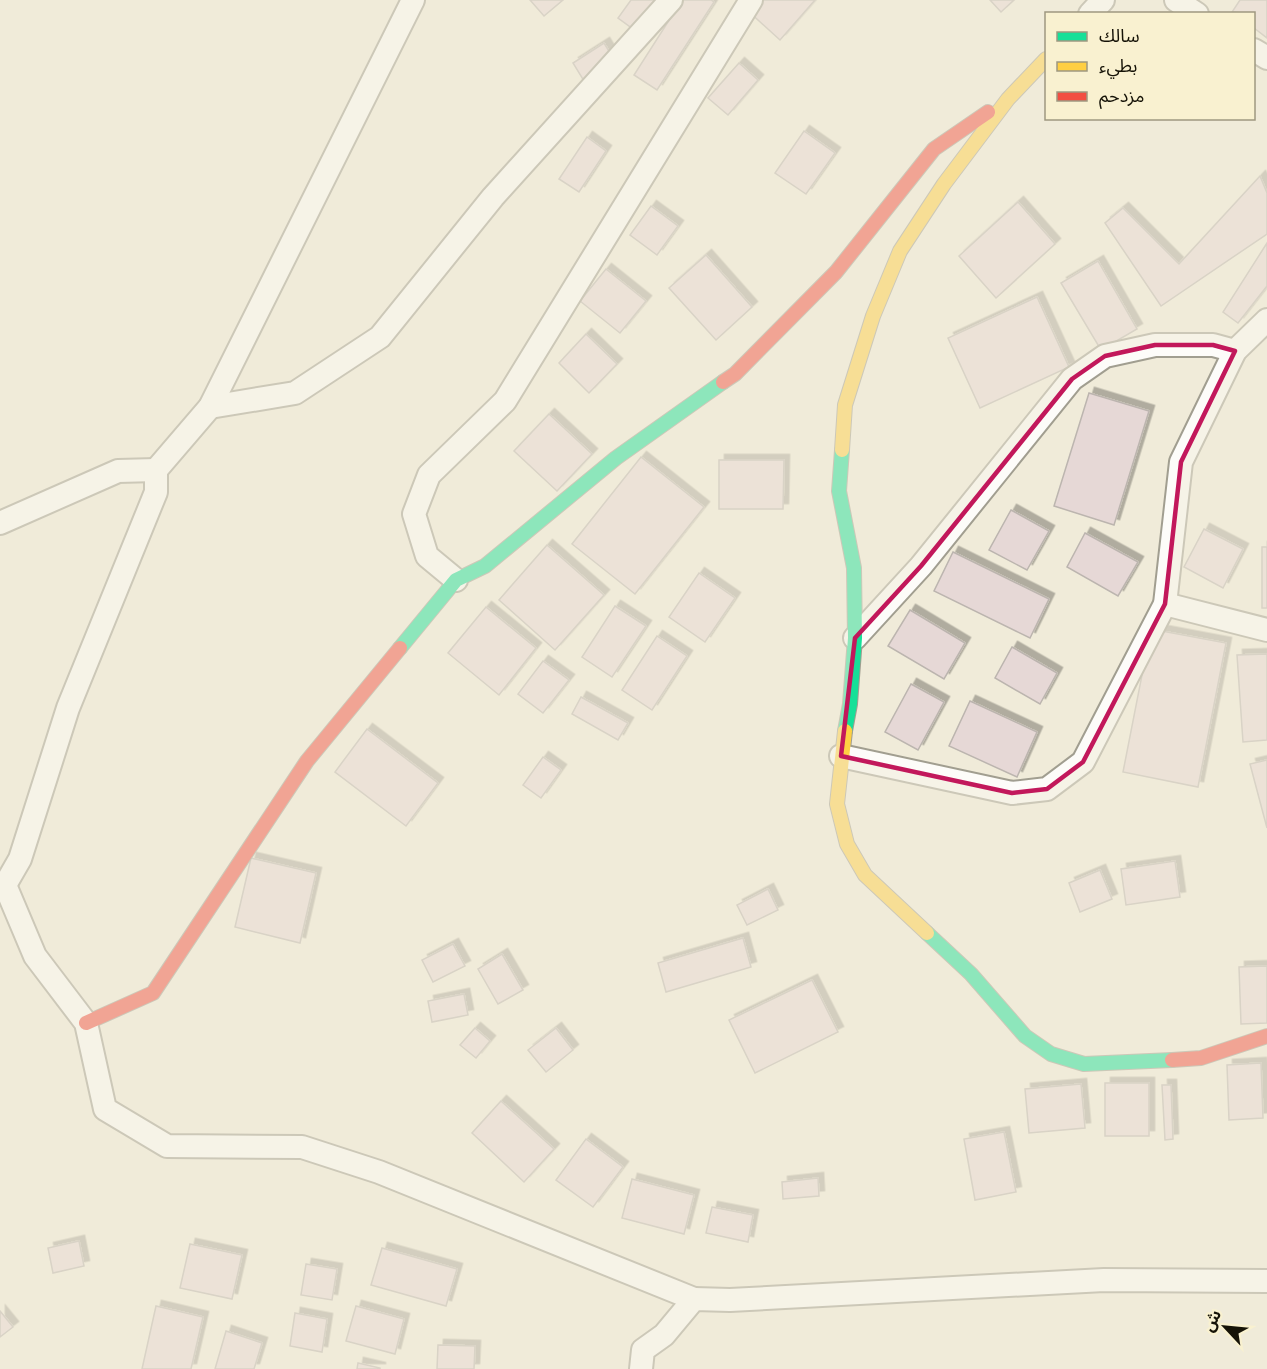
<svg xmlns="http://www.w3.org/2000/svg" width="1267" height="1369" font-family="'Golos Text','Noto Sans Arabic',sans-serif">
	<style>
		.building { fill: #e6d8d6; stroke: #bcb5af; stroke-width: 1.5; filter: url(#shadow) }
		.lines { fill: none; stroke-linecap: round; stroke-linejoin: round }
		.street-casing { stroke: #a19e90; stroke-width: 26 }
		.fast-casing { stroke: #a19e90; stroke-width: 16 }
		.slow-casing { stroke: #a19e90; stroke-width: 16 }
		.jam-casing { stroke: #a19e90; stroke-width: 16 }
		.street { stroke: #fdfcf9; stroke-width: 22 }
		.fast { stroke: #16e098; stroke-width: 14 }
		.slow { stroke: #ffcf43; stroke-width: 14 }
		.jam { stroke: #f24e42; stroke-width: 14 }
		.marked { fill: none; stroke: #c2185b; stroke-width: 4.5; stroke-linejoin: round }
	</style>
	<defs>
		<filter id="shadow"><feDropShadow dx="5.5" dy="-5.5" stdDeviation="0" flood-color="#0004"/></filter>
	</defs>
	<rect width="100%" height="100%" fill="#f0ebd9"/>
	<g class="building">
		<polygon points="530,0 563,0 544,16"/>
		<polygon points="631,0 656,0 640,34 618,18"/>
		<polygon points="682,0 711,0 714,2 657,90 634,75"/>
		<polygon points="756,0 815,0 780,40 747,10"/>
		<polygon points="990,0 1014,0 1001,12"/>
		<polygon points="1240,0 1267,0 1267,38 1254,28 1254,14 1232,12"/>
		<polygon points="604,43 615,61 584,81 573,63"/>
		<polygon points="739,63 758,80 728,115 708,98"/>
		<polygon points="804,131 835,153 806,194 775,173"/>
		<polygon points="587,137 606,151 579,192 559,179"/>
		<polygon points="1260,176 1267,193 1267,234 1161,306 1105,223 1123,208 1179,264"/>
		<polygon points="1018,202 1055,244 996,298 959,256"/>
		<polygon points="651,206 678,226 657,255 630,235"/>
		<polygon points="1267,243 1267,286 1238,323 1223,312"/>
		<polygon points="706,255 752,307 716,340 669,288"/>
		<polygon points="1098,261 1137,329 1101,350 1061,283"/>
		<polygon points="606,269 646,301 620,333 580,301"/>
		<polygon points="1037,297 1069,367 980,408 948,338"/>
		<polygon points="586,334 617,364 589,393 559,363"/>
		<polygon points="1089,393 1149,411 1114,525 1054,506"/>
		<polygon points="549,414 592,454 557,491 514,451"/>
		<polygon points="641,457 704,507 635,594 572,544"/>
		<polygon points="719,460 784,460 783,509 719,509"/>
		<polygon points="1011,510 1049,531 1027,570 989,550"/>
		<polygon points="1204,529 1243,549 1223,588 1184,567"/>
		<polygon points="1085,533 1138,562 1118,596 1067,567"/>
		<polygon points="547,545 604,595 555,650 499,600"/>
		<rect x="1262" y="547" width="5" height="61"/>
		<polygon points="953,552 1049,599 1030,638 934,591"/>
		<polygon points="699,573 735,598 705,642 669,617"/>
		<polygon points="615,606 646,626 612,677 582,657"/>
		<polygon points="486,607 536,648 499,695 448,653"/>
		<polygon points="910,610 965,643 944,679 888,646"/>
		<polygon points="1151,629 1226,643 1198,787 1123,772"/>
		<polygon points="657,636 687,656 652,710 622,690"/>
		<polygon points="1012,647 1057,673 1040,704 995,678"/>
		<polygon points="1267,654 1267,740 1243,742 1237,655"/>
		<polygon points="543,661 569,680 543,713 518,694"/>
		<polygon points="911,684 944,702 918,750 885,732"/>
		<polygon points="581,697 628,723 618,740 572,714"/>
		<polygon points="970,701 1037,732 1017,777 949,746"/>
		<polygon points="367,729 438,783 406,826 335,772"/>
		<polygon points="543,757 561,770 541,798 523,785"/>
		<polygon points="1267,760 1267,828 1250,764"/>
		<polygon points="251,858 316,873 300,943 235,927"/>
		<polygon points="1175,861 1180,897 1126,905 1121,869"/>
		<polygon points="1100,870 1112,899 1080,912 1069,883"/>
		<polygon points="768,889 778,910 747,925 737,905"/>
		<polygon points="743,938 751,967 666,992 658,963"/>
		<polygon points="453,944 465,966 433,982 422,960"/>
		<polygon points="502,954 523,990 498,1004 478,969"/>
		<polygon points="1267,966 1267,1023 1241,1024 1239,967"/>
		<polygon points="812,980 838,1032 755,1073 729,1020"/>
		<polygon points="464,994 468,1015 432,1022 428,1001"/>
		<polygon points="475,1028 490,1041 476,1058 460,1045"/>
		<polygon points="556,1028 573,1050 546,1072 528,1050"/>
		<polygon points="1261,1063 1263,1118 1229,1120 1227,1065"/>
		<rect x="1105" y="1083" width="44" height="53"/>
		<polygon points="1081,1084 1085,1128 1029,1133 1025,1089"/>
		<polygon points="1162,1085 1171,1085 1173,1139 1165,1140"/>
		<polygon points="501,1101 554,1149 524,1182 472,1133"/>
		<polygon points="1004,1132 1016,1192 975,1200 964,1139"/>
		<polygon points="586,1139 623,1167 593,1207 556,1180"/>
		<polygon points="818,1178 819,1196 783,1199 782,1182"/>
		<polygon points="632,1179 694,1195 684,1234 622,1218"/>
		<polygon points="712,1207 753,1215 748,1242 706,1233"/>
		<polygon points="79,1241 84,1266 53,1273 48,1248"/>
		<polygon points="190,1244 242,1255 232,1299 180,1288"/>
		<polygon points="382,1248 457,1269 446,1306 371,1285"/>
		<polygon points="306,1264 337,1269 332,1300 301,1295"/>
		<polygon points="156,1306 203,1317 191,1369 142,1369"/>
		<polygon points="356,1306 404,1319 395,1354 346,1341"/>
		<polygon points="0,1311 13,1327 0,1337"/>
		<polygon points="295,1313 327,1319 322,1352 290,1346"/>
		<polygon points="226,1331 262,1343 254,1369 215,1369"/>
		<polygon points="438,1345 475,1346 474,1369 437,1369"/>
		<polygon points="358,1363 380,1368 380,1369 357,1369"/>
	</g>
	<g class="lines">
		<defs>
			<g id="street">
				<polyline points="1176,0 1197,14"/>
				<polyline points="1090,14 1103,0"/>
				<polyline points="1254,50 1267,58"/>
				<polyline points="210,407 295,393 380,337 493,197 671,0"/>
				<polyline points="0,523 118,471 156,470"/>
				<polyline points="456,580 427,556 414,514 429,475 505,401 751,0"/>
				<polyline points="1165,604 1267,630"/>
				<polyline points="855,638 921,566 1072,379 1105,356 1155,345 1213,345 1235,351"/>
				<polyline points="841,756 1012,793 1047,789 1083,762 1165,604 1181,462 1235,351 1267,320"/>
				<polyline points="5,885 20,859 68,708 156,492 156,470 210,407 413,0"/>
				<polyline points="5,885 35,956 86,1023 105,1109 167,1146 302,1147 379,1172 694,1299"/>
				<polyline points="641,1369 643,1350 664,1335 694,1299 730,1300 1104,1280 1267,1281"/>
			</g>
			<g id="fast">
				<polyline points="842,450 839,491 854,568 855,638 850,704 845,731"/>
				<polyline points="400,648 456,580 485,566 616,458 723,382"/>
				<polyline points="927,933 971,974 1025,1036 1051,1054 1084,1064 1172,1060"/>
			</g>
			<g id="slow">
				<polyline points="842,450 845,405 873,316 900,251 944,184 1008,99 1046,59"/>
				<polyline points="845,731 837,804 847,844 865,875 927,933"/>
			</g>
			<g id="jam">
				<polyline points="723,382 735,374 836,272 934,149 988,112"/>
				<polyline points="86,1023 153,993 307,761 400,648"/>
				<polyline points="1172,1060 1201,1058 1267,1036"/>
			</g>
		</defs>
		<use href="#street" class="street-casing"/>
		<use href="#fast" class="fast-casing"/>
		<use href="#slow" class="slow-casing"/>
		<use href="#jam" class="jam-casing"/>
		<use href="#street" class="street"/>
		<use href="#fast" class="fast"/>
		<use href="#slow" class="slow"/>
		<use href="#jam" class="jam"/>
	</g>
	<path d="M0 0H1267V1369H0ZM1155,345H1213L1235,351L1181,462L1165,604L1083,762L1047,789L1012,793L841,756L855,638L921,566L1072,379L1105,356Z" fill="#f0ebd9" fill-opacity=".55" fill-rule="evenodd"/>
	<path class="marked" d="M1155,345H1213L1235,351L1181,462L1165,604L1083,762L1047,789L1012,793L841,756L855,638L921,566L1072,379L1105,356Z"/>
	<rect x="1045" y="12" width="210" height="108" fill="#f9f1d0" stroke="#9e9880" stroke-width="1.5"/>
	<rect x="1057" y="32" width="30" height="9" fill="#16e098" stroke="#9e9880" stroke-width="1.5"/>
	<text x="1099" y="42" font-size="18" fill="#161307">سالك</text>
	<rect x="1057" y="62" width="30" height="9" fill="#ffcf43" stroke="#9e9880" stroke-width="1.5"/>
	<text x="1099" y="72" font-size="18" fill="#161307">بطيء</text>
	<rect x="1057" y="92" width="30" height="9" fill="#f24e42" stroke="#9e9880" stroke-width="1.5"/>
	<text x="1099" y="102" font-size="18" fill="#161307">مزدحم</text>
	<g transform="translate(1225 1327) rotate(296)" stroke="#f9f1d0" stroke-width="4.5" paint-order="stroke">
	<path d="M0-4.5L10 22L0 15L-10 22Z" fill="#161307"/>
	<text y="-9" font-size="16" font-weight="bold" text-anchor="middle" fill="#161307">ش</text>
	</g>
</svg>
